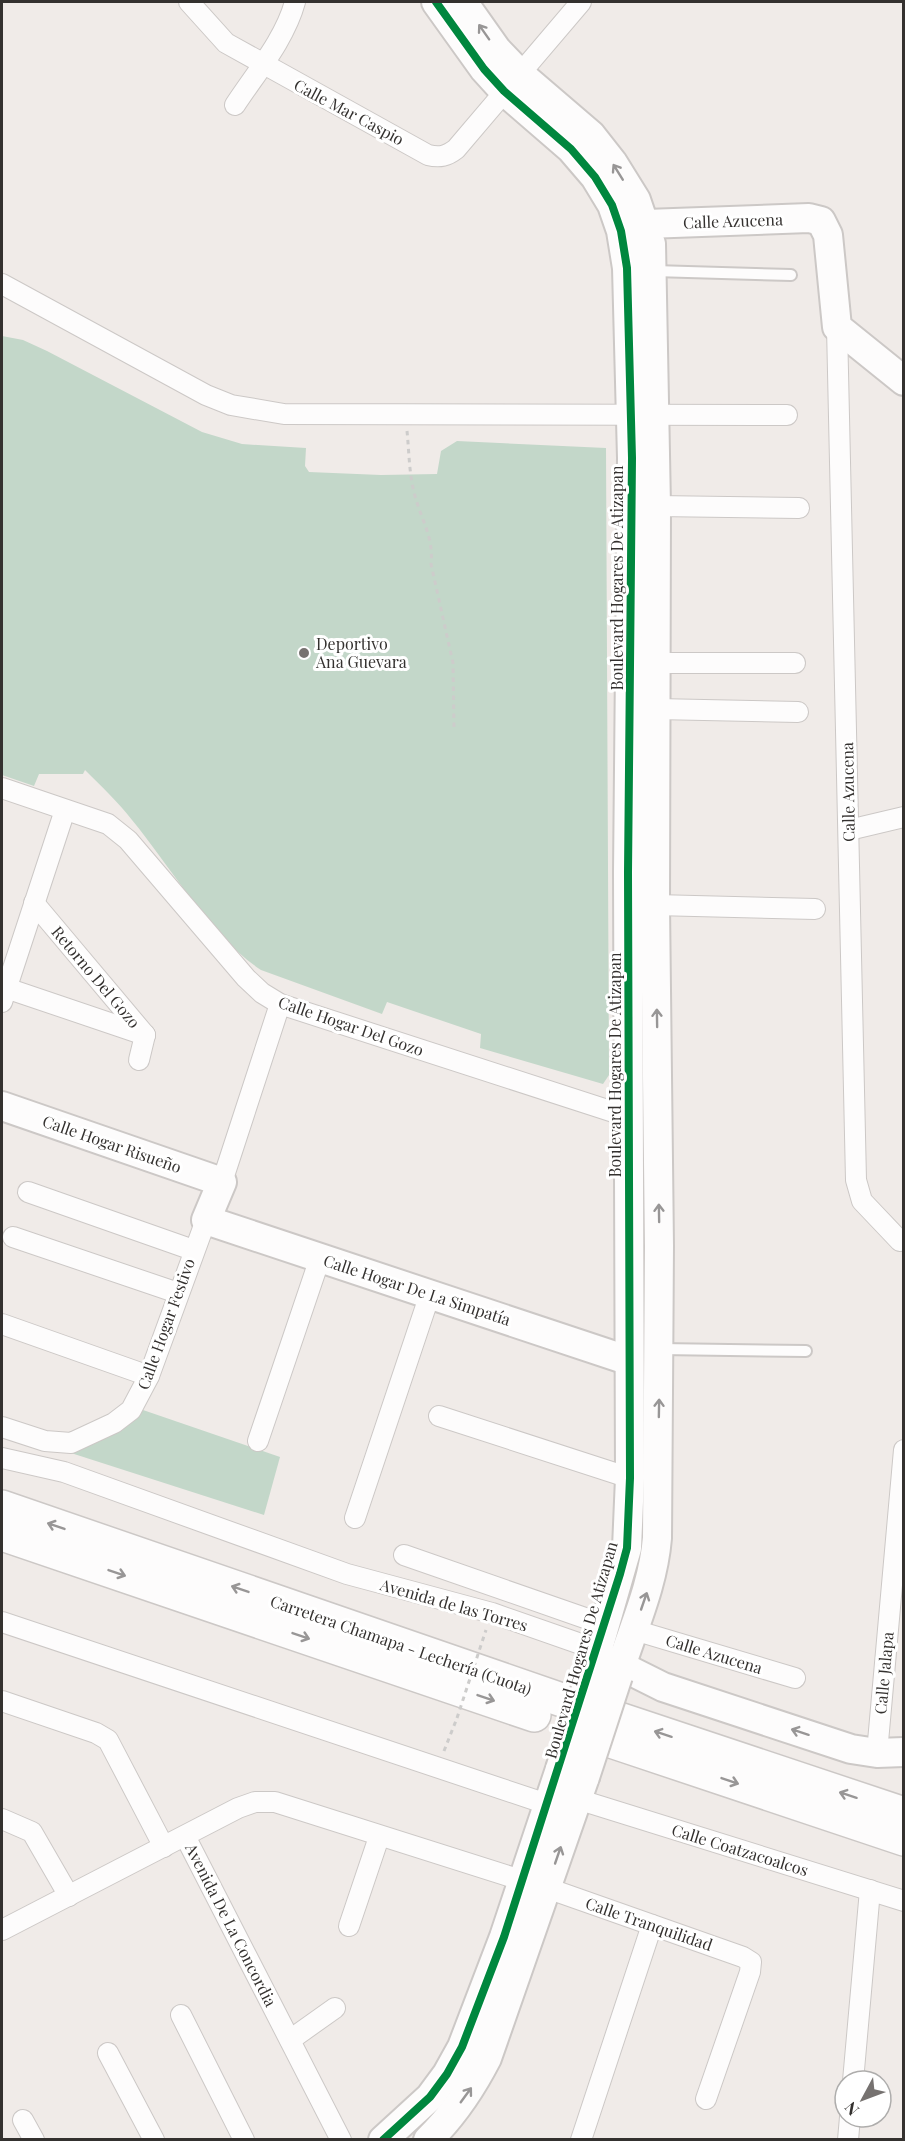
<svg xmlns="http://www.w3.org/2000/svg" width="905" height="2141" font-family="'Playfair Display',serif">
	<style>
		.park { fill: #c3d7c9 }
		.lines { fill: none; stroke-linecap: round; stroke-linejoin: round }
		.lane-casing { stroke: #ccc8c6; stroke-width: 14 }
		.street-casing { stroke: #ccc8c6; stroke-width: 22 }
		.secondary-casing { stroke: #ccc8c6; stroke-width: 32 }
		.highway-casing { stroke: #ccc8c6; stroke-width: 36 }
		.path { stroke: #cdcccb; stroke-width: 3; stroke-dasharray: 4.5 4.5; stroke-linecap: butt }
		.lane { stroke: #fdfcfc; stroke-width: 10 }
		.street { stroke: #fdfcfc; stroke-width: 20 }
		.secondary { stroke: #fdfcfc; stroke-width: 28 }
		.highway { stroke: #fdfcfc; stroke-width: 33 }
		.secondary-bridge-casing { stroke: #ccc8c6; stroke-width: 32; stroke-linecap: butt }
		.path-bridge { stroke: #cdcccb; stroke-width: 3; stroke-dasharray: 4.5 4.5; stroke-linecap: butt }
		.secondary-bridge { stroke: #fdfcfc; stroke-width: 28 }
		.cycleway-casing { stroke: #fff; stroke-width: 11 }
		.cycleway { stroke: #00873e; stroke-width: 8 }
		.oneway { stroke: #989696 }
		.poi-dot { fill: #767270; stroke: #fff; stroke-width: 2 }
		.labels { text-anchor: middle; stroke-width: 6; stroke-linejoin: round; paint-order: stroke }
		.street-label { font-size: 16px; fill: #34312f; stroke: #fff }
		.poi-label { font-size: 16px; fill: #34312f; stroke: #fff; text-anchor: start }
	</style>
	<rect width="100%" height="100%" fill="#f0ebe8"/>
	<g class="park">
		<path d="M2,336L23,340L47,351L202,432L242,444L306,448L305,466L309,472L381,475L437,474L441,451L457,441L606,448L609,1075L603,1084L480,1048L481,1034L387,1002L382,1014L261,970C212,938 170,866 132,820C118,802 101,786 85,770L83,774H39L34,786L2,775Z"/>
		<polygon points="143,1410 280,1457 264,1515 71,1453"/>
	</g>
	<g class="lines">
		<defs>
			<g id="lane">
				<polyline points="654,271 791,275"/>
				<polyline points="660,1349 806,1351"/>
			</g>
			<g id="street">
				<path d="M189,2L226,43L428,155C440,158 447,156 456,149L581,2"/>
				<path d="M235,105C256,73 285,39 295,2"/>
				<polyline points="2,284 206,395 231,405 284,414 787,415"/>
				<polyline points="837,327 856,1180 862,1201 900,1241"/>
				<polyline points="656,506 799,508"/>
				<polyline points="656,663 795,663"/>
				<polyline points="656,709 798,712"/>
				<polyline points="2,788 108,824 128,840 246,978 262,993 280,1004 629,1117"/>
				<polyline points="849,830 904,817"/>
				<polyline points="34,903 145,1035"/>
				<polyline points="655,905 815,909"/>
				<polyline points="6,988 145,1035"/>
				<polyline points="2,1002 65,810"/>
				<polyline points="139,1060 145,1035"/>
				<polyline points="222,1182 280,1004"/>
				<polyline points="28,1192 193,1250"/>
				<polyline points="13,1237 178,1293"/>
				<polyline points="2,1324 149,1376"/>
				<polyline points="439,1416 630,1478"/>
				<polyline points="2,1427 45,1441 71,1443 114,1423 131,1410 149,1376 206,1220"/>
				<polyline points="258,1441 320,1258"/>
				<polyline points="2,1458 64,1472 347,1574 492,1613 598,1650 608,1657"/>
				<polyline points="355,1518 430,1294"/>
				<polyline points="404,1555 605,1625"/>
				<polyline points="2,1622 547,1804"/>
				<polyline points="634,1630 795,1678"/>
				<polyline points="2,1701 96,1733 108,1740 164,1847"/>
				<polyline points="877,1753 904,1450"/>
				<polyline points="577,1799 904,1901"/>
				<polyline points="2,1819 32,1832 69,1896"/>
				<polyline points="185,1836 341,2140"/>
				<polyline points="547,1888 743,1957 751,1962 750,1972 706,2099"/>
				<polyline points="349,1926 379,1837"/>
				<polyline points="2,1930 238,1808 255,1802 275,1802 521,1880"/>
				<polyline points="181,2015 244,2140"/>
				<polyline points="290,2040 335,2008"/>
				<polyline points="108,2053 154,2140"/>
				<polyline points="853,2081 870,1890"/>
				<polyline points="23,2120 34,2140"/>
				<polyline points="581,2140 652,1925"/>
				<polyline points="848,2140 850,2117"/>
			</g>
			<g id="secondary">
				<polyline points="436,2 484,69 504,91 571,149 595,177 612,205 621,231 627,268 632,458 628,873 630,1478 627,1548 593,1666"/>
				<path d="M463,2L497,50L521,75L591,135L613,163L636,200L651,244L656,506L655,905L659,1246L657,1538C653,1587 632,1630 618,1676"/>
				<polyline points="646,224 809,218 821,221 828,235 837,327 904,381"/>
				<polyline points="2,1106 222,1182 206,1220 627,1360"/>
				<polyline points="621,1666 663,1687 851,1749 877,1753 904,1752"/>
				<polyline points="383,2140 430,2097 447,2074 462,2047 504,1937 560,1769"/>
				<path d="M428,2140C453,2116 471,2089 487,2058L585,1777"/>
			</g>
			<g id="highway">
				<polyline points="2,1507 556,1698 904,1814"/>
				<polyline points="2,1534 534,1715"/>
				<polyline points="608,1740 904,1839"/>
			</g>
		</defs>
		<use href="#lane" class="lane-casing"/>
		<use href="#street" class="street-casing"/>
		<use href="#secondary" class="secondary-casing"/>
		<use href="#highway" class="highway-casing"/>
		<g class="path">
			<path d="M407,431C409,450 409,473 414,492C420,518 434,536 431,564L453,663L454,729"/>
			<polyline points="444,1751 457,1718"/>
		</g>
		<use href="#lane" class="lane"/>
		<use href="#street" class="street"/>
		<use href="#secondary" class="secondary"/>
		<use href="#highway" class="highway"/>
		<defs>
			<g id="secondary-bridge">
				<polyline points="560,1769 593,1666"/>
				<polyline points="585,1777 618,1676"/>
			</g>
		</defs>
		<use href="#secondary-bridge" class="secondary-bridge-casing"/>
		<polyline class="path-bridge" points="457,1718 486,1630"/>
		<use href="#secondary-bridge" class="secondary-bridge"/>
		<defs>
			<polyline id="cycleway" points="383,2140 430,2097 447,2074 462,2047 504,1937 620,1574 627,1548 630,1478 628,873 632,458 627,268 621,231 612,205 595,177 571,149 504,91 484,69 436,2"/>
		</defs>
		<use href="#cycleway" class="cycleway-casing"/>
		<use href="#cycleway" class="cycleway"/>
	</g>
	<defs><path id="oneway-shaft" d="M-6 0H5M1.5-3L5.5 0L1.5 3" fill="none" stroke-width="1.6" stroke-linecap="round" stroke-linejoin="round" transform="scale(1.5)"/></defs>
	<g class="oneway">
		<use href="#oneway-shaft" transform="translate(484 32) rotate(-125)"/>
		<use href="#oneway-shaft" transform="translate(618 172) rotate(-122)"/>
		<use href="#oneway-shaft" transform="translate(657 1018) rotate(-91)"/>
		<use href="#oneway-shaft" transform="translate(659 1213) rotate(-91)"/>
		<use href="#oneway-shaft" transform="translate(659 1408) rotate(-89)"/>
		<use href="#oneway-shaft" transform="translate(56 1526) rotate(-161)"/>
		<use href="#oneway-shaft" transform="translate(117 1573) rotate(19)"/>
		<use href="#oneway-shaft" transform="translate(240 1589) rotate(-161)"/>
		<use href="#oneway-shaft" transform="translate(644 1601) rotate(-71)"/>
		<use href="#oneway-shaft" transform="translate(301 1636) rotate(19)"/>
		<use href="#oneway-shaft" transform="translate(486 1698) rotate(19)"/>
		<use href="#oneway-shaft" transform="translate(800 1732) rotate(-162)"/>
		<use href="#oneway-shaft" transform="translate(663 1734) rotate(-162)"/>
		<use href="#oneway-shaft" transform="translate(730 1781) rotate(19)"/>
		<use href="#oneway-shaft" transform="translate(848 1795) rotate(-162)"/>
		<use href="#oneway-shaft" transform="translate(558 1855) rotate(-71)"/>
		<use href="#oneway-shaft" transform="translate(466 2095) rotate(-54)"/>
	</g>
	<circle class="poi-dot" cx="304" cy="653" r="6"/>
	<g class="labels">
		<g class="street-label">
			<text transform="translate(349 112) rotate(28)" y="6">Calle Mar Caspio</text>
			<text transform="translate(733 221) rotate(-2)" y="6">Calle Azucena</text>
			<text transform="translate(617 578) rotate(-90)" y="6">Boulevard Hogares De Atizapan</text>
			<text transform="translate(848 792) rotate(-91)" y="6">Calle Azucena</text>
			<text transform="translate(96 977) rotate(50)" y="6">Retorno Del Gozo</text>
			<text transform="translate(351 1026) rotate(19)" y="6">Calle Hogar Del Gozo</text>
			<text transform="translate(615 1065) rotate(-90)" y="6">Boulevard Hogares De Atizapan</text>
			<text transform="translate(112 1144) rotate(19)" y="6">Calle Hogar Risueño</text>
			<text transform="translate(417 1290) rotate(18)" y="6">Calle Hogar De La Simpatía</text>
			<text transform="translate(166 1324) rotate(-70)" y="6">Calle Hogar Festivo</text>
			<text transform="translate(454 1605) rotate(16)" y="6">Avenida de las Torres</text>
			<text transform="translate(401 1645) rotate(19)" y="6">Carretera Chamapa - Lechería (Cuota)</text>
			<text transform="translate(581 1650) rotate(-74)" y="6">Boulevard Hogares De Atizapan</text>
			<text transform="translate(714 1654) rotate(17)" y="6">Calle Azucena</text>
			<text transform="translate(884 1673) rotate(-85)" y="6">Calle Jalapa</text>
			<text transform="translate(740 1850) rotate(17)" y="6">Calle Coatzacoalcos</text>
			<text transform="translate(649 1924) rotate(19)" y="6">Calle Tranquilidad</text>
			<text transform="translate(231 1925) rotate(63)" y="6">Avenida De La Concordia</text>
		</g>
		<g class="poi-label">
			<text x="316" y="650">Deportivo<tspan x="316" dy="18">Ana Guevara</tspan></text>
		</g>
	</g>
	<rect width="905" height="2141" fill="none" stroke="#34312f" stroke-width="6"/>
	<g transform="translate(863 2099) rotate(229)"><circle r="28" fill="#ffffff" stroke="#aeadac" stroke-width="1.5"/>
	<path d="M0-4.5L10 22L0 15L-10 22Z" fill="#767270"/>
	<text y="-9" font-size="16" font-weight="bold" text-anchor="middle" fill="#34312f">N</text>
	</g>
</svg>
